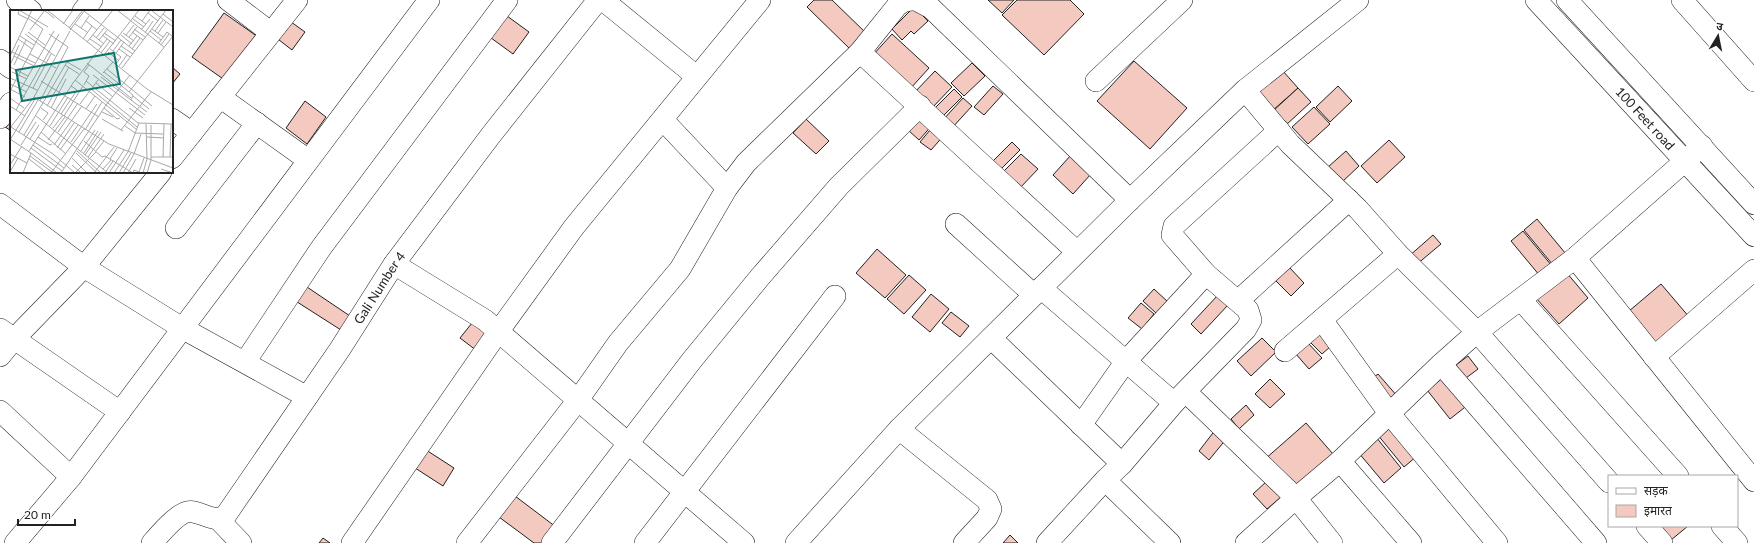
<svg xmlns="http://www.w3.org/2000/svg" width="1754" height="543" font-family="Lato,'Noto Sans Devanagari',sans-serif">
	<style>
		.building { fill: #f3c9c0; stroke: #222 }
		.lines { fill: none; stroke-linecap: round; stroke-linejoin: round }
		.minor-casing { stroke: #222; stroke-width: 22 }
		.minor { stroke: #fff; stroke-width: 21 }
		.labels { text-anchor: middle; stroke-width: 3; stroke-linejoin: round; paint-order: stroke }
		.street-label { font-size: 13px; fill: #222; stroke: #fff }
		.inset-road { fill: none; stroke: #a7a7a7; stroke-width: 1 }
		.view { fill: #0f766e; fill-opacity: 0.15; stroke: #0f766e; stroke-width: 2 }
		.inset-edge { fill: none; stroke: #222; stroke-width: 2 }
	</style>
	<rect width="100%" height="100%" fill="#fff"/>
	<g class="building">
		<polygon points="814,0 832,0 866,33 850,49 807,7"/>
		<polygon points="988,0 1014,0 1002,13"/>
		<polygon points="1017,0 1070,0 1084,14 1044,55 1002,15"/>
		<polygon points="914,7 928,21 914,34 911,31 902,40 892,29"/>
		<polygon points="224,13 258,37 226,81 192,57"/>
		<polygon points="503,13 529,32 513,54 487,35"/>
		<polygon points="287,19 305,32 292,50 274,36"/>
		<polygon points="892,34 929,68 910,89 873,55"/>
		<polygon points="1134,61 1187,108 1150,149 1097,101"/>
		<polygon points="972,63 985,76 964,96 951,83"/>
		<polygon points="172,67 180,74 172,84"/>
		<polygon points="1282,70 1298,88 1272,111 1256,93"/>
		<polygon points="935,71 952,87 931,109 914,93"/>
		<polygon points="993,86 1003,94 984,115 974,107"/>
		<polygon points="1338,86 1352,101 1330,122 1316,107"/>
		<polygon points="1298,88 1311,102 1286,125 1273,111"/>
		<polygon points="954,89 962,97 940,119 932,111"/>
		<polygon points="963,98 972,106 951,129 942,121"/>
		<polygon points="305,101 326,117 307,144 286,128"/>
		<polygon points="1314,107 1330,124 1308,144 1292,127"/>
		<polygon points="922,113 934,123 919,140 908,130"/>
		<polygon points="11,116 11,131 4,126"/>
		<polygon points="806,119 829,141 816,154 793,133"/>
		<polygon points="935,124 946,133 931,150 920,142"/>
		<polygon points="1389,140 1405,157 1377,183 1361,166"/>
		<polygon points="1012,142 1020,150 998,172 990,164"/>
		<polygon points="1346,151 1359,166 1342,182 1328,167"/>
		<polygon points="1021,154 1038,169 1018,190 1001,174"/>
		<polygon points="1071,155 1091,174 1073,194 1053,175"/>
		<polygon points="1537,219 1566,254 1553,265 1524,230"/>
		<polygon points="1523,231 1552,266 1540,276 1511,241"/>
		<polygon points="1433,235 1441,244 1416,265 1408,257"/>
		<polygon points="877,249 906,275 885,298 856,273"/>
		<polygon points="1289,267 1304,283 1291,296 1275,280"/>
		<polygon points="1566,272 1588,298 1559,324 1536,298"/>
		<polygon points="909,275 926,290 904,314 887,299"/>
		<polygon points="1661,284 1690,318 1651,351 1622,317"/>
		<polygon points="304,285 350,316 341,330 294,300"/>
		<polygon points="1154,289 1168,302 1157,314 1143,301"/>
		<polygon points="931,294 949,309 930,332 912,317"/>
		<polygon points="1218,295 1228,305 1201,334 1191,324"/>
		<polygon points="1141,303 1154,314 1142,329 1128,318"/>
		<polygon points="951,312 969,326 960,337 942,323"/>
		<polygon points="472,323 493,339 481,354 460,338"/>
		<polygon points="1319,332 1331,346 1322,354 1309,341"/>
		<polygon points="1262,338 1276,352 1251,376 1237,361"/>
		<polygon points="1307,342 1322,358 1309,369 1295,353"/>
		<polygon points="1468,356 1478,369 1462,381 1452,368"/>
		<polygon points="1378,374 1398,397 1390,404 1369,381"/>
		<polygon points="1446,375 1469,404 1450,419 1427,390"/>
		<polygon points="1270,379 1285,394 1270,408 1255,394"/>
		<polygon points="1246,405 1254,415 1239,429 1231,419"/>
		<polygon points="1306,423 1333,454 1292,491 1264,460"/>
		<polygon points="1391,424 1417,456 1404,467 1377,434"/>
		<polygon points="1216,429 1227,438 1209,460 1199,451"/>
		<polygon points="1376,437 1401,468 1384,483 1358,452"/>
		<polygon points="423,448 454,468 443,486 412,466"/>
		<polygon points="1267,481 1281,497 1267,509 1253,494"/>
		<polygon points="515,496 560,530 550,543 534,543 499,517"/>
		<polygon points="1661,526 1688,526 1671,540 1660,527"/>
		<polygon points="1010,535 1018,543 1003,543"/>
		<polygon points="323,538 330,543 319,543"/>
	</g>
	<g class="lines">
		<defs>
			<g id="minor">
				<polyline points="17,0 31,11"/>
				<polyline points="228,0 270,32"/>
				<polyline points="603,0 696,76"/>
				<polyline points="916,0 931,8 1130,200"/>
				<path id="s1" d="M1536,0L1754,236"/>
				<polyline points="1567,0 1754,204"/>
				<polyline points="1682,0 1754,81"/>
				<polyline points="83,11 92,0"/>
				<polyline points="860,52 1077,252"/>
				<polyline points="0,60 11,68"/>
				<polyline points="1096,81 1182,0"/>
				<polyline points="1245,90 1290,144 1358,209 1398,254 1477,332 1609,482"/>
				<polyline points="220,97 308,160"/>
				<polyline points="0,118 11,103"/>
				<polyline points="172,119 192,133"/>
				<polyline points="663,120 727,188"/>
				<polyline points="172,158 297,0"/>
				<polyline points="0,204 84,267 182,328 307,397"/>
				<polyline points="956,224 1034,295"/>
				<polyline points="176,228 257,123"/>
				<polyline points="1575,258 1754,481"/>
				<polyline points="394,264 485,320 744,543"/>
				<polyline points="1041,288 1174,403"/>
				<polyline points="1239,300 1349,200"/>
				<polyline points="1521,300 1678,476"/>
				<polyline points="1322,320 1389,413 1497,543"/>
				<polyline points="0,329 120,412"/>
				<polyline points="991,338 1122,464 1105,480 1170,543"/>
				<polyline points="1285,351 1398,254"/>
				<polyline points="0,356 14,339 84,267 161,172"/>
				<polyline points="1654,357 1754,270"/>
				<polyline points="245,362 321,248 507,0"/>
				<polyline points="1441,364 1596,543"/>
				<polyline points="1186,392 1296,498 1332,543"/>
				<polyline points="0,411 71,477"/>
				<polyline points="1081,425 1126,361 1206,274"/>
				<polyline points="899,429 987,500 991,509 987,518 964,543"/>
				<polyline points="1340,461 1411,543"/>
				<polyline points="1122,464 1174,403 1246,329 1251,320 1248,310 1206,274 1172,235 1174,226 1279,130"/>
				<polyline points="218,519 241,543"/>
				<polyline points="1647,526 1662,543"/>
				<polyline points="1722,526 1737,543"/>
				<polyline points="15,543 71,477 429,0"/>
				<path id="s2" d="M152,543C159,535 177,514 187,512C200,509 213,525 226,515L340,349L394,264L491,135L598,0"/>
				<polyline points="352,543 498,332 574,227 760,0"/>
				<polyline points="467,543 578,400 618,343 680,269 727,188 746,163 860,52 897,6 904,1 911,0"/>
				<polyline points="552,543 692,360 760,277 839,186 920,106"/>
				<polyline points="645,543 835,296"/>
				<polyline points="796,543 899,429 1130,200 1245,90 1358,0"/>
				<polyline points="1047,543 1105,480"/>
				<polyline points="1246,543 1296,498 1340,461 1441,364 1477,332 1575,258 1702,146"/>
			</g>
		</defs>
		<use href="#minor" class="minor-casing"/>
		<use href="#minor" class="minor"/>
	</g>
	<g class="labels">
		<g class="street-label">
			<text dy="5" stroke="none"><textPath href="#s1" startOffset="161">100 Feet road</textPath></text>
			<text dy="5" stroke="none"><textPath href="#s2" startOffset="362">Gali Number 4</textPath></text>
		</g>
	</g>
	<g transform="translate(10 10)">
		<rect width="163" height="163" fill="#fff"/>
		<path class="inset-road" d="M9,0L38,17M34,0L44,8M37,0L137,79L163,95M107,0L154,37M141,0L163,17M9,1L8,4L18,9M74,1L125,41M138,3L148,11M153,4L163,12M125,6L136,14M123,9L134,17M76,11L87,20M132,11L140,0M53,14L63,0M65,14L77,22M59,18L73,0M71,18L79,6M124,19L135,27M142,19L153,27M20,20L35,0M60,20L75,0M131,20L140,9M140,21L151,30M145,21L153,10M18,22L35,35M122,22L133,30M94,23L106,31M113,23L124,31M135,23L143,11M148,23L156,12M15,24L45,46M83,25L94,34M92,25L104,34M111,25L122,34M116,25L124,15M10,26L24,35M119,27L127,17M86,28L94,18M8,29L22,39M73,29L82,16M80,29L92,37M89,30L97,20M77,32L103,0M149,33L157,22L162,26M151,35L159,24M111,36L123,44M119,36L127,26M100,39L111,47L106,54M109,39L120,47M122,39L130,28M0,41L25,53M103,41L111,30M98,42L108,50M91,43L100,31M106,43L114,32M20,44L46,58M94,45L129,0M0,46L22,0M4,46L24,56M77,53L121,88M0,55L9,35M4,55L16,30M55,55L69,64M109,56L117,45M0,57L18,66M112,58L156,0M97,59L142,96M2,62L17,69M93,63L103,52M83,65L135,105M91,67L121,90L123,85L94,62M0,68L27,80M65,70L126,119M31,71L89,107M76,71L128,113L163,114M86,73L103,87M0,74L17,82M74,75L79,66L74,62L79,55M23,78L41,44M0,79L15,87M81,79L127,117M0,81L33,19L18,8M9,82L44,21M119,82L163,26M123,86L139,99M24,87L99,134L163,158M0,88L14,98M121,90L137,102M30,91L58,37L39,24M70,94L88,70M0,96L15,106M37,96L59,57M31,98L38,103L33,110M41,98L56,69M94,98L107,109L110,108M119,98L133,108M76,99L85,86M6,100L49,24M92,102L103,107M51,104L67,80L61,76M26,106L98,163M54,106L73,76M92,109L113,121M136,114L137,149M40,116L58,87M115,116L125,123L153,124M1,117L43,144L65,163L86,142M0,118L24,87L60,21M43,118L53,105M75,120L92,92M111,120L141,82M9,122L28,90M31,122L56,144M48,122L68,93M14,125L57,52L71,60M28,127L40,135L42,134M137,127L154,128M0,129L21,143L13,163M20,129L29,115M0,130L25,89M38,130L55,107M74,131L92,147L95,146L123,163L124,160L129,162M61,132L87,94M11,135L26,112M23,135L54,158M44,135L72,96M21,138L52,161M47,138L64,113M50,140L68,115M19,141L63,73L97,29M67,141L91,163M71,141L85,120M86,141L94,131M21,143L47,163M66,143L87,163M74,143L88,121M0,144L17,153M75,145L91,122M20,146L42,162M78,147L94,124M141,147H163M153,147L154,114M160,147L161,114M62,148L77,163M19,149L37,163M100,149L107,138M0,155L12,136M62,155L71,163M93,159L101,150M151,159L163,163M0,162L8,148M129,162L134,148M41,163L74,119M51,163L96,95L120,65M84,163L104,137M95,163L103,151M99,163L114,140M104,163L118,142L129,113M109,163L121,143M113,163L124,144L131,124M118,163L126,149M133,163L137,149M137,163L141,150V115"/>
		<path class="view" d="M104,43L110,74L12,91L6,60Z"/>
		<rect width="163" height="163" class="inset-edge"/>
	</g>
	<rect x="1608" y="475" width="130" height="52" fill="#ffffff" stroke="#a7a7a7"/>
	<rect x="1616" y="488" width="20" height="6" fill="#ffffff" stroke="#a7a7a7"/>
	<text x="1644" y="495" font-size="12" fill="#222222">सड़क</text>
	<rect x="1616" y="505" width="20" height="12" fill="#f3c9c0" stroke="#a7a7a7"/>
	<text x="1644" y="515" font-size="12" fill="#222222">इमारत</text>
	<g transform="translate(1718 36) rotate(10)" stroke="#ffffff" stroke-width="3" paint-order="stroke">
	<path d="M0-3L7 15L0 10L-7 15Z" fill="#222222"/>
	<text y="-6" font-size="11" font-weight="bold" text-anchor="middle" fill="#222222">उ</text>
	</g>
	<path d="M18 519v6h57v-6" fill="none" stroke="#222222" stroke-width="2"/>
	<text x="24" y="519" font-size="12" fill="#222222" stroke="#ffffff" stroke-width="3" paint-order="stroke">20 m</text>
</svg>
